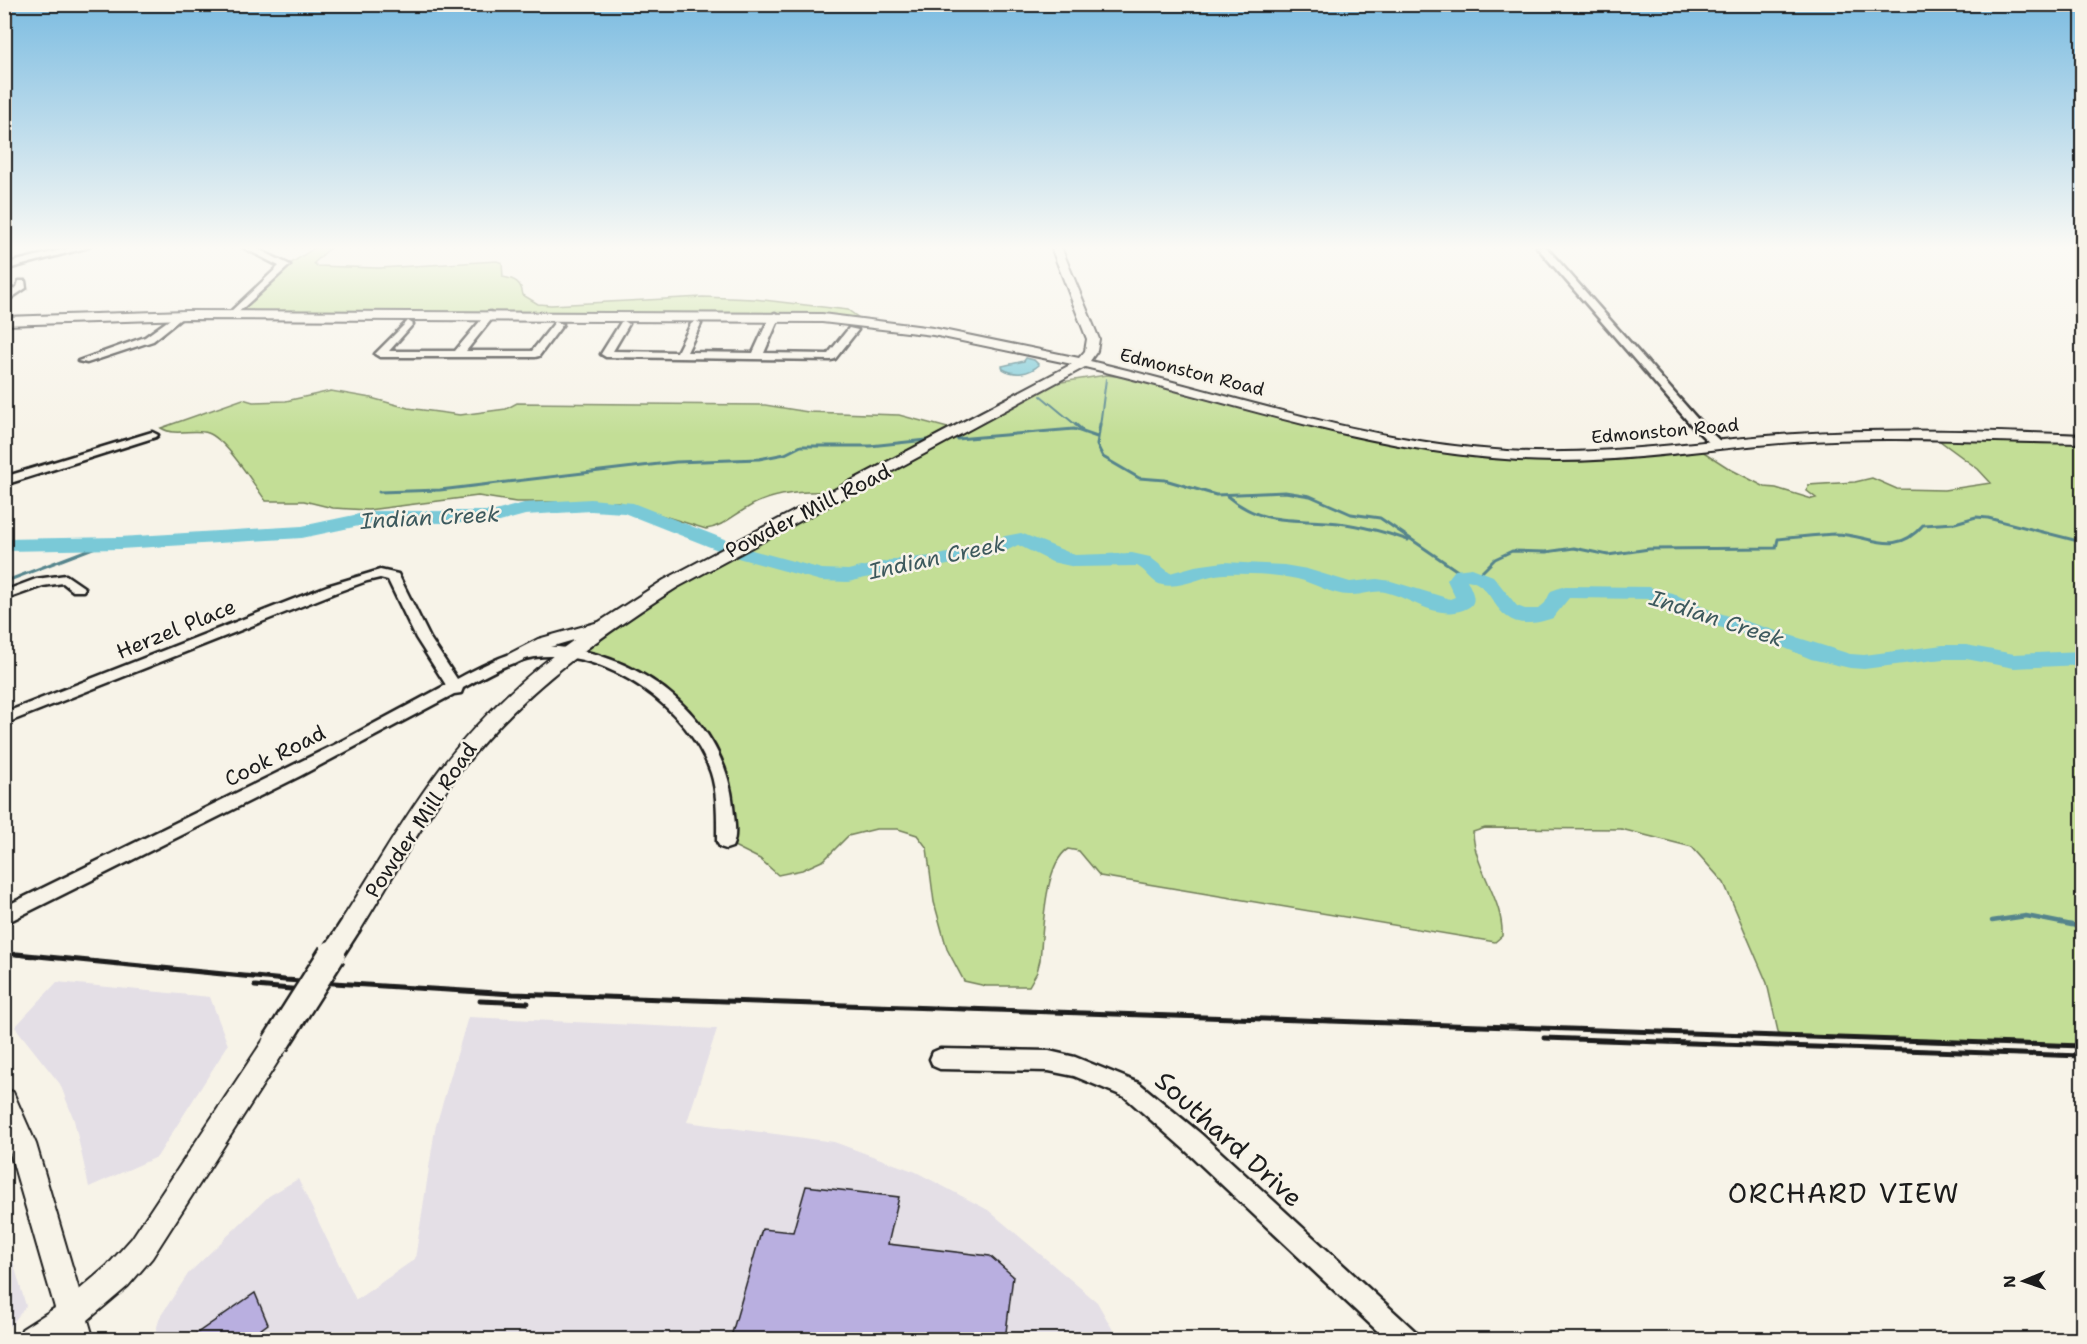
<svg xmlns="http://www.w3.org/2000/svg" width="2087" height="1344" font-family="'Shantell Sans',sans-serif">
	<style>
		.built { fill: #e4dfe6 }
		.green { fill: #c3de96; stroke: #707d59; stroke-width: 1.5 }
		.water { fill: #7ac9d7; stroke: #54848c; stroke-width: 1.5 }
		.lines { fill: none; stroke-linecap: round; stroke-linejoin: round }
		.stream-far2 { stroke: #54848c; stroke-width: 2 }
		.stream-far1 { stroke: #54848c; stroke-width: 3 }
		.stream { stroke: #54848c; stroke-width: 4.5 }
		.river { fill: #7ac9d7; fill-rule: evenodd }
		.building { fill: #b9afe0; stroke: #1c1c1c; stroke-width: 1.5 }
		.minor-casing { stroke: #1c1c1c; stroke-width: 5 }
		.major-casing { stroke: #1c1c1c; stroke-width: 4 }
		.minor { fill: #f7f3e8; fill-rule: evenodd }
		.major { fill: #f7f3e8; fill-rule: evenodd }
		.rail-far1 { stroke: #1c1c1c; stroke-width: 4.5 }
		.rail { stroke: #1c1c1c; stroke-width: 5 }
		.major-bridge-far1-casing { stroke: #1c1c1c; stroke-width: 25; stroke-linecap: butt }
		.major-bridge-casing { stroke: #1c1c1c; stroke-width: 31; stroke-linecap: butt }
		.major-bridge-far1 { stroke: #f7f3e8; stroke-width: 20 }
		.major-bridge { stroke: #f7f3e8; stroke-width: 26 }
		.labels { text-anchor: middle; stroke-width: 5; stroke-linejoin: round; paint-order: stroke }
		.far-street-label { font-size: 18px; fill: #1c1c1c; stroke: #f7f3e8 }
		.street-label { font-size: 21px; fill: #1c1c1c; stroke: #f7f3e8 }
		.water-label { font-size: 22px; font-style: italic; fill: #3d595d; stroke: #f7f3e8 }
		.near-street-label { font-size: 26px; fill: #1c1c1c; stroke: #f7f3e8 }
		.near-neighbourhood-label { font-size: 27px; letter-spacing: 1.5px; fill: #1c1c1c; stroke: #f7f3e8 }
	</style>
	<rect width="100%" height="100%" fill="#f7f3e8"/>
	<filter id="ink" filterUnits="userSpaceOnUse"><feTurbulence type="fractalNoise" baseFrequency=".0167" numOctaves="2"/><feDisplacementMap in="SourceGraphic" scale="12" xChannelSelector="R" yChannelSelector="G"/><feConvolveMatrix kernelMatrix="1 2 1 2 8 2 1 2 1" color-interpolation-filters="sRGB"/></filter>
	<g filter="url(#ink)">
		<g class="built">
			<polygon points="57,982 210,997 228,1045 157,1157 89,1187 74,1120 60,1084 15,1027"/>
			<polygon points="468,1017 717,1029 687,1122 834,1142 916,1172 988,1210 1097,1302 1118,1339 153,1340 160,1317 188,1274 269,1196 298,1179 356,1300 415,1259 435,1129"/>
			<polygon points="4,1230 26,1306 12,1324 5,1329"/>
		</g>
		<g class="green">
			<path d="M316,247H331L314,263L317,266L379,268L497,261L502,263L503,277C515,279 521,282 523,295L538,304L551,305L703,297L754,299L848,310L863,321L232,315L285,267Z"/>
			<path d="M1106,375L1149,380L1370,434L1507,455L1696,447L1730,469L1765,487L1776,488L1812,499L1816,498L1807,491L1808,485L1855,482L1872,478L1897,489L1944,490L1991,483L1978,469L1932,435L2082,439V1046L1779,1036L1767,983L1724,883L1692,847L1621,829L1485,828L1473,832C1474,869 1504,899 1502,936L1495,942L1100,876L1079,851L1068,849C1044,864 1043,932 1040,960L1037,972L1029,986H986L964,981L947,949L934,902L927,848L917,835L898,829H876L848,836L824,860L802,870L778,875L760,859L726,842L711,756L643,680L570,652L607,624L842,493C811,490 775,491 747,508C734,515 722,527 706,529L618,502H516L478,496L368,510L333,508L304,501H266C254,485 226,439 208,433C193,428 175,437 161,428L243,399L253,402L286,401L331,391L371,398L408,408L460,415L506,409L517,403L765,405L808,412L899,415L959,431L1043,385Z"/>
		</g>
		<path class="water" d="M1026,358L1034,360L1039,365C1029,374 1015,376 1003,369L1002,366L1024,361Z"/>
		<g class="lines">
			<g class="stream-far2">
				<polyline points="1041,396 1077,426"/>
				<polyline points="1100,426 1106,379"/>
			</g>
			<g class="stream-far1">
				<polyline points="1075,424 1082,430"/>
				<polyline points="1100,424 1097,445 1103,457 1139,478 1165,480 1216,495 1285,492 1310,496 1351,514 1380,518 1462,574"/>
				<polyline points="957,439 1074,429 1097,437"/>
				<polyline points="379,492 440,490 676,462 759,459 785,454 801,446 870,446 926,440"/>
				<path d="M1227,496C1261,524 1286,519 1327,522C1355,524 1382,531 1408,540"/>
				<path d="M1479,575L1495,559L1512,551L1546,552L1574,548L1608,555L1649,549L1776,548L1778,539C1797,537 1816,535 1835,534C1870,534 1894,559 1923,525L1955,523L1976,517L1988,518L2082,542"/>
				<polyline points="4,582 106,543"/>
			</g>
			<polyline class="stream" points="1992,921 2026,916 2082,927"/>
			<path class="river" d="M591,499L633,503L752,550L822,569L848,570L896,559L934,556L989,544L1005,536L1021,533L1075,555L1132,553L1150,557L1170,573L1195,566L1224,562L1284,565L1307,569L1350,582L1377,579L1391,581L1450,599L1455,597L1447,580L1455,570L1472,568L1493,576L1517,606L1525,609H1538L1545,603L1551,591L1565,586L1649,587L1672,593L1710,610L1850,654L1864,655L1943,645H1966L2014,654L2082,651V665L2014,668L1966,659H1943L1864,669L1850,668L1811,659L1768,641L1694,620L1648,599L1569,598L1553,618C1490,640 1500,584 1467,580C1476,599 1479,607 1455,612C1432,616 1407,597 1385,592C1373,590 1361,596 1349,595C1332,595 1314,583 1297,579C1275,574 1247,573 1224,574C1203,575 1183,589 1162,585C1152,583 1147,571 1137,566L1075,567L1052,562L1018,545L1002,553L934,568L896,571L848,582L821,581L738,558L624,513L591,511L525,515L496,523H373L302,538L120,549L4,551V539L120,537L302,526L373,511H495L524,503Z"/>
		</g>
		<g class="building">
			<polygon points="806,1186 899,1197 888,1244 990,1256 1013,1276 1005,1340 730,1340 762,1229 793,1232"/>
			<polygon points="255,1293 268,1324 246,1340 187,1340"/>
		</g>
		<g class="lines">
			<defs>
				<g id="minor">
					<polygon points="73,247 89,247 4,270 4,264"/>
					<polygon points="242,247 254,247 290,265 232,318 227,315 229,313 279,266"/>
					<polygon points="1537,247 1546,247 1700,422 1722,443 1722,447 1714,447 1692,426"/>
					<polygon points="19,281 25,281 26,288 4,303 4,295 17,287"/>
					<polygon points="180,312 183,313 183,317 153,341 87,363 78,361 145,337"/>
					<polygon points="490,312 495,315 466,351 532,351 555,322 563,324 539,356 535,357 380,357 375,354 408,321 413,324 389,351 455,351 487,313"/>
					<polygon points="775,313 780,316 764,353 828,354 849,328 858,330 835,359 831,360 606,357 601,354 621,322 624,321 629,324 613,351 677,352 691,324 696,321 701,324 687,352 753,353 770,316"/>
					<polygon points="152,432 158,435 156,437 4,485 4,477"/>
					<path d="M380,570L398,574L430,638L457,679C491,661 526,642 566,648C647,659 725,721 733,806C734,818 738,836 732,847L726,849L720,847L717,842C717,820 718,795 711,773C689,708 605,647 535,657C510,661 485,676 463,688L461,693L454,694L300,776L4,924V907L336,744L446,685L416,638L388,580L380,578L367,581L337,592L4,724V713L327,586Z"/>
					<polygon points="66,575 85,588 83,591 73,591 63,583 43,586 4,600 4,591 36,579"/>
					<polygon points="940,1049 1049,1051 1075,1057 1139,1083 1201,1134 1415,1331 1418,1340 1387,1340 1185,1150 1125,1097 1074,1076 1049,1071 940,1069 933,1066 930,1059 933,1052"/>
				</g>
				<g id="major">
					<path d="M1051,247H1061L1099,339L1097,351L1090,361C1228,393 1366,443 1508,451C1604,457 1699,440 1795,434C1890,428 1986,431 2082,435V443C1986,442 1890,435 1794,442C1698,449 1601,467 1505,459C1362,449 1224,400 1085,367L676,588C590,643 514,697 453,781C419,828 390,882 359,932L351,934L343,932L340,925L343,918C375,869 404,816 440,769C478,720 524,676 574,640L550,647L515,664L506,658L509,654L538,639L599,622L664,580L1072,364L933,335L822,322L186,319L4,325V317L186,311L822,314L933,328L1079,358L1085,351L1087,339Z"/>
					<polygon points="275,1033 284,1036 287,1044 284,1052 152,1258 128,1286 88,1320 94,1340 64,1340 63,1337 18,1340 22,1329 55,1308 4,1132 4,1089 13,1092 36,1144 79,1290 107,1266 132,1238 266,1036"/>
				</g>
			</defs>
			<use href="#minor" class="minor-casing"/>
			<use href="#major" class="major-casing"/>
			<use href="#minor" class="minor"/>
			<use href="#major" class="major"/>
			<polyline class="rail-far1" points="4,953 32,956"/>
			<g class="rail">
				<polyline points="17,954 285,980 513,994 2082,1046"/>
				<polyline points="255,986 303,990"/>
				<polyline points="480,1001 528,1003"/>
				<polyline points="1544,1038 2082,1056"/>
			</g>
			<defs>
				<polyline id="major-bridge-far1" points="331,956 351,925"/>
				<polyline id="major-bridge" points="275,1044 332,954"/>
			</defs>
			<use href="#major-bridge-far1" class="major-bridge-far1-casing"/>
			<use href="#major-bridge" class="major-bridge-casing"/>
			<use href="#major-bridge-far1" class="major-bridge-far1"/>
			<use href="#major-bridge" class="major-bridge"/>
		</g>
	</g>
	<linearGradient id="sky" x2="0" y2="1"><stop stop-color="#7cbce1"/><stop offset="0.57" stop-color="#fbfaf5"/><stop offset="1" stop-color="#fbfaf5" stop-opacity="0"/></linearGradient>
	<rect width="2087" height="435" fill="url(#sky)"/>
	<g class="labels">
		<g class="far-street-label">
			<text transform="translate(1192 372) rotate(14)" y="6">Edmonston Road</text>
			<text transform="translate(1665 431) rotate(-5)" y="6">Edmonston Road</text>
		</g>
		<g class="street-label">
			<text transform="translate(808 511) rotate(-27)" y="7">Powder Mill Road</text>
			<text transform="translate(176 629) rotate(-22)" y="7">Herzel Place</text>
			<text transform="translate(275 756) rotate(-27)" y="7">Cook Road</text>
			<text transform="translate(421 820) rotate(-56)" y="7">Powder Mill Road</text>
		</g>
		<g class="water-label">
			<text transform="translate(430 517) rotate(-3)" y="8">Indian Creek</text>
			<text transform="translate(937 557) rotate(-12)" y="8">Indian Creek</text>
			<text transform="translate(1717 618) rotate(18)" y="8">Indian Creek</text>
		</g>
		<g class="near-street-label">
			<text transform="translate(1229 1139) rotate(42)" y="9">Southard Drive</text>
		</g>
		<g class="near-neighbourhood-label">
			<text x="1844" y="1203">ORCHARD VIEW</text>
		</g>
	</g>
	<rect width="2087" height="1344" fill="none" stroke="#f7f3e8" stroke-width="24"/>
	<rect x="12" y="12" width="2063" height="1320" fill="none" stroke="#1c1c1c" stroke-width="2" filter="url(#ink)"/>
	<g transform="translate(2024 1281) rotate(268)" stroke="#f7f3e8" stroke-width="4.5" paint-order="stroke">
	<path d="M0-4.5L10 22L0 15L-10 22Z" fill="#1c1c1c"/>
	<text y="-9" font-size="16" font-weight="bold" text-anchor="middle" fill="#1c1c1c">N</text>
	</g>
</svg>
